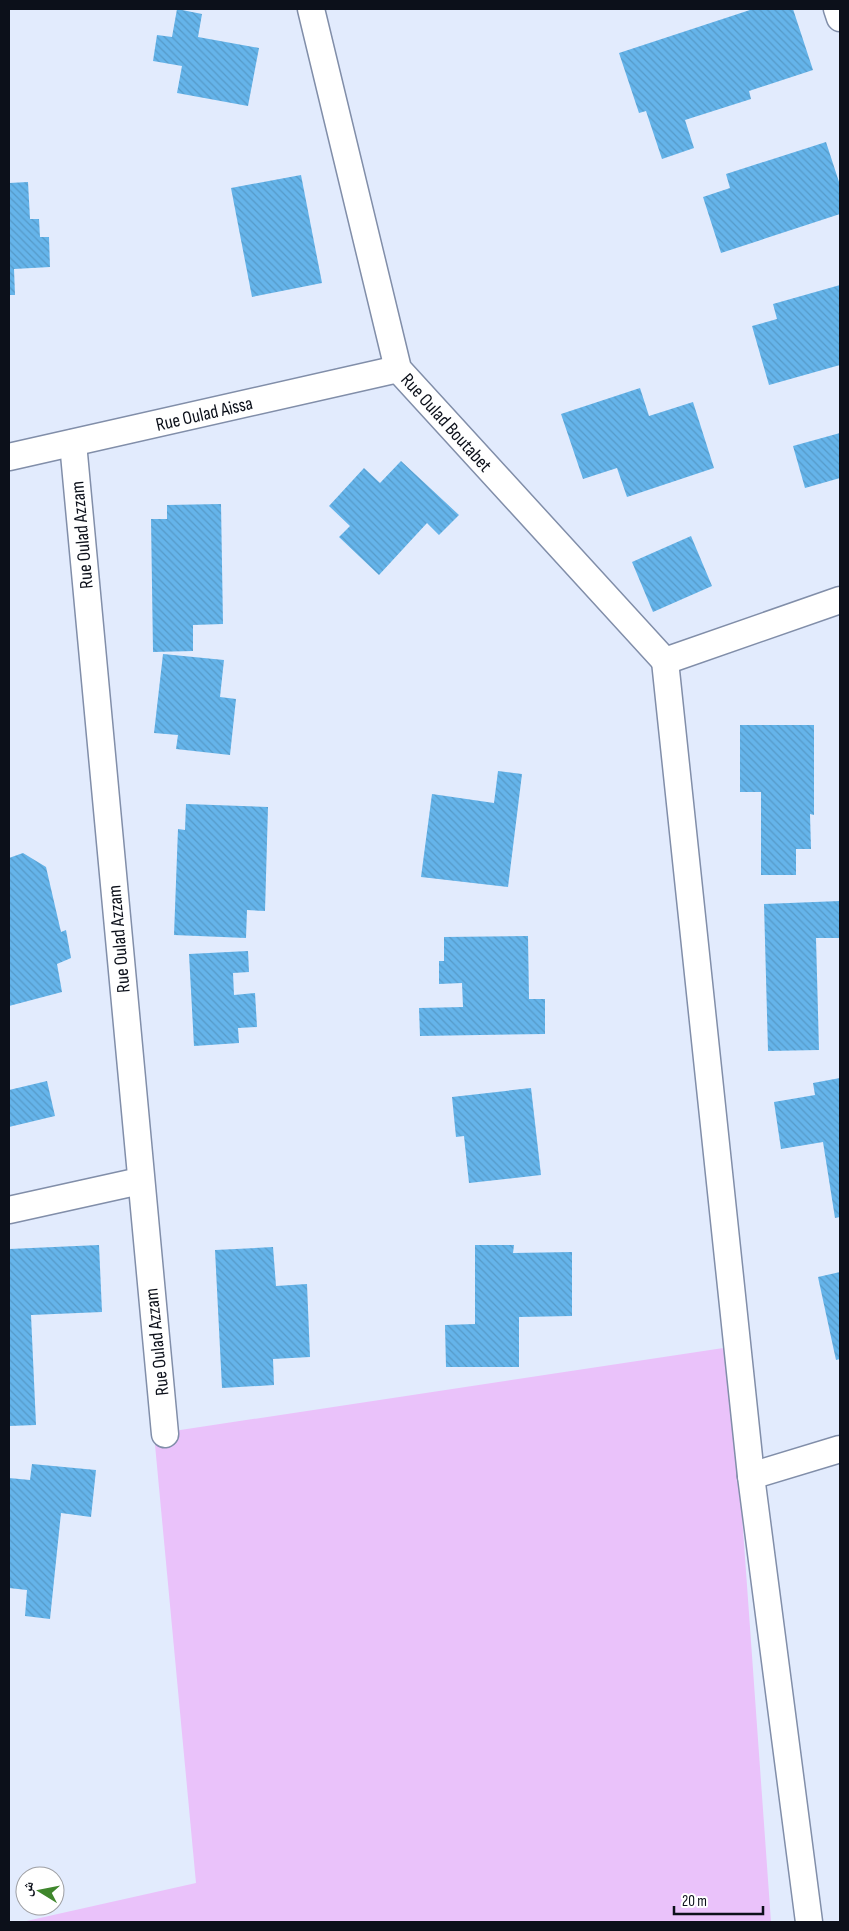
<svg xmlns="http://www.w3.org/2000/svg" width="849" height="1931" font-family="'Sofia Sans Condensed','Noto Naskh Arabic',sans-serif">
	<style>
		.grass { fill: #eac2fa }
		.building { fill: url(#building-back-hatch) }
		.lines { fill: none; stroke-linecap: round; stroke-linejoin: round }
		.street-casing { stroke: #818ea9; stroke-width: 29 }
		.street { stroke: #fff; stroke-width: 26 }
		.labels { text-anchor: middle; stroke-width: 4; stroke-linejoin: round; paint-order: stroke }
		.street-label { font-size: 19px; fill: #0c101a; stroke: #fff }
	</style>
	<defs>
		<pattern id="building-back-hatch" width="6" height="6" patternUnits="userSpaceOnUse" patternTransform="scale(1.25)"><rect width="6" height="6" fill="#65b4ea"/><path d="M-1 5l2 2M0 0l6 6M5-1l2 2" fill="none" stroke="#569ac8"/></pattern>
	</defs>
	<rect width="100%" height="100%" fill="#e2ebfd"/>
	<polygon class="grass" points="730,1347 771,1922 22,1922 196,1883 154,1434"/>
	<g class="building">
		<polygon points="177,9 202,14 198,37 259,48 248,106 177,93 182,66 153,61 157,35 172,37"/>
		<polygon points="753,9 793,9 813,70 749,91 751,99 685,120 694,148 662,159 646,111 639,113 619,53"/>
		<polygon points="826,142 840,185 840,214 721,253 703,197 730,188 726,174"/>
		<polygon points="301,175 322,283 252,297 231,188"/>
		<polygon points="28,182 30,219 39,219 40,237 49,237 50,267 14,269 15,295 9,295 9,183"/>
		<polygon points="840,285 840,365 769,385 752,326 777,319 773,304"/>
		<polygon points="640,388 649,416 693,402 714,468 627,497 617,468 583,479 561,414"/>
		<polygon points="840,433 840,478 805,488 793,446"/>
		<polygon points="401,461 459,515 439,535 427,523 379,575 339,537 350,526 329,506 364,468 380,483"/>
		<polygon points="221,504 223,624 193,625 193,651 153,652 151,519 167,519 167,505"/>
		<polygon points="691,536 712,586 653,612 632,562"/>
		<polygon points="163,654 224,660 220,697 236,699 230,755 176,749 178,735 154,733"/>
		<polygon points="740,725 814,725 814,815 810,814 811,849 796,849 796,875 761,875 761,792 740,792"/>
		<polygon points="498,771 522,774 508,887 421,877 432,794 494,803"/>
		<polygon points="186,804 268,807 265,911 247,910 246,938 174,935 178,829 185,830"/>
		<polygon points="23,853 46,867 61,932 66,930 71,958 57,964 62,992 9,1006 9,858"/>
		<polygon points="840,901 840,938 816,938 819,1050 768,1051 764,904"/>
		<polygon points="528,936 529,999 545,999 545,1034 420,1036 419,1008 463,1007 462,983 439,984 439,961 444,961 444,937"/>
		<polygon points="248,951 249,972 233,973 234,995 255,993 257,1027 238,1028 239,1043 194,1046 189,954"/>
		<polygon points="840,1078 840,1217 835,1218 823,1142 781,1149 774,1102 815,1095 813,1083"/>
		<polygon points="47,1081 55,1116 9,1127 9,1090"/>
		<polygon points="531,1088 541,1175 469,1183 464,1136 456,1137 452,1097"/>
		<polygon points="99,1245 102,1312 31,1315 36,1425 9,1426 9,1249"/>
		<polygon points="475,1245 514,1245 513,1253 572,1252 572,1316 519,1317 519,1367 446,1367 445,1325 475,1324"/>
		<polygon points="273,1247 276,1286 307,1284 310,1357 273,1359 274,1385 222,1388 215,1250"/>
		<polygon points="840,1272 840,1359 836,1360 818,1277"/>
		<polygon points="32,1464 96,1470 91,1517 61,1513 50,1619 25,1616 27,1590 9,1588 9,1478 30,1480"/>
	</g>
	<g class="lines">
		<defs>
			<g id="street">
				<polyline points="311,9 398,369 665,661"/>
				<polyline points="837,9 840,18"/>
				<polyline points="73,443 165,1434"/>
				<polyline points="9,457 398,369"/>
				<polyline points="665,661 751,1476 809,1922"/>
				<polyline points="665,661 840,600"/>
				<polyline points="9,1210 140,1181"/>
				<polyline points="751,1476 840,1449"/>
			</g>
		</defs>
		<use href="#street" class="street-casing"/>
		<use href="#street" class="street"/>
	</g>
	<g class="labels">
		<g class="street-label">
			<text transform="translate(204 413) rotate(-13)" y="7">Rue Oulad Aissa</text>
			<text transform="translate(447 422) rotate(48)" y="7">Rue Oulad Boutabet</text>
			<text transform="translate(81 535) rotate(-95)" y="7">Rue Oulad Azzam</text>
			<text transform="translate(118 939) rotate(-95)" y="7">Rue Oulad Azzam</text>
			<text transform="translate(156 1342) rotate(-96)" y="7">Rue Oulad Azzam</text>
		</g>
	</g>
	<rect width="849" height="1931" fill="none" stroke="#0c101a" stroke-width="20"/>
	<g transform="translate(40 1891) rotate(280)"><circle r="24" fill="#ffffff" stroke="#9e9fa3"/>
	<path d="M0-4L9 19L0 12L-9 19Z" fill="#3f862c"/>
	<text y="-8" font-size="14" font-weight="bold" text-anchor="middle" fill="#0c101a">ش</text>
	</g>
	<path d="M674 1906v8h89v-8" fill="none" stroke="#0c101a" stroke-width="2.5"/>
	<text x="682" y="1906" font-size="15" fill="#0c101a" stroke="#ffffff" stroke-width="4" paint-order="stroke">20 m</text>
</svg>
